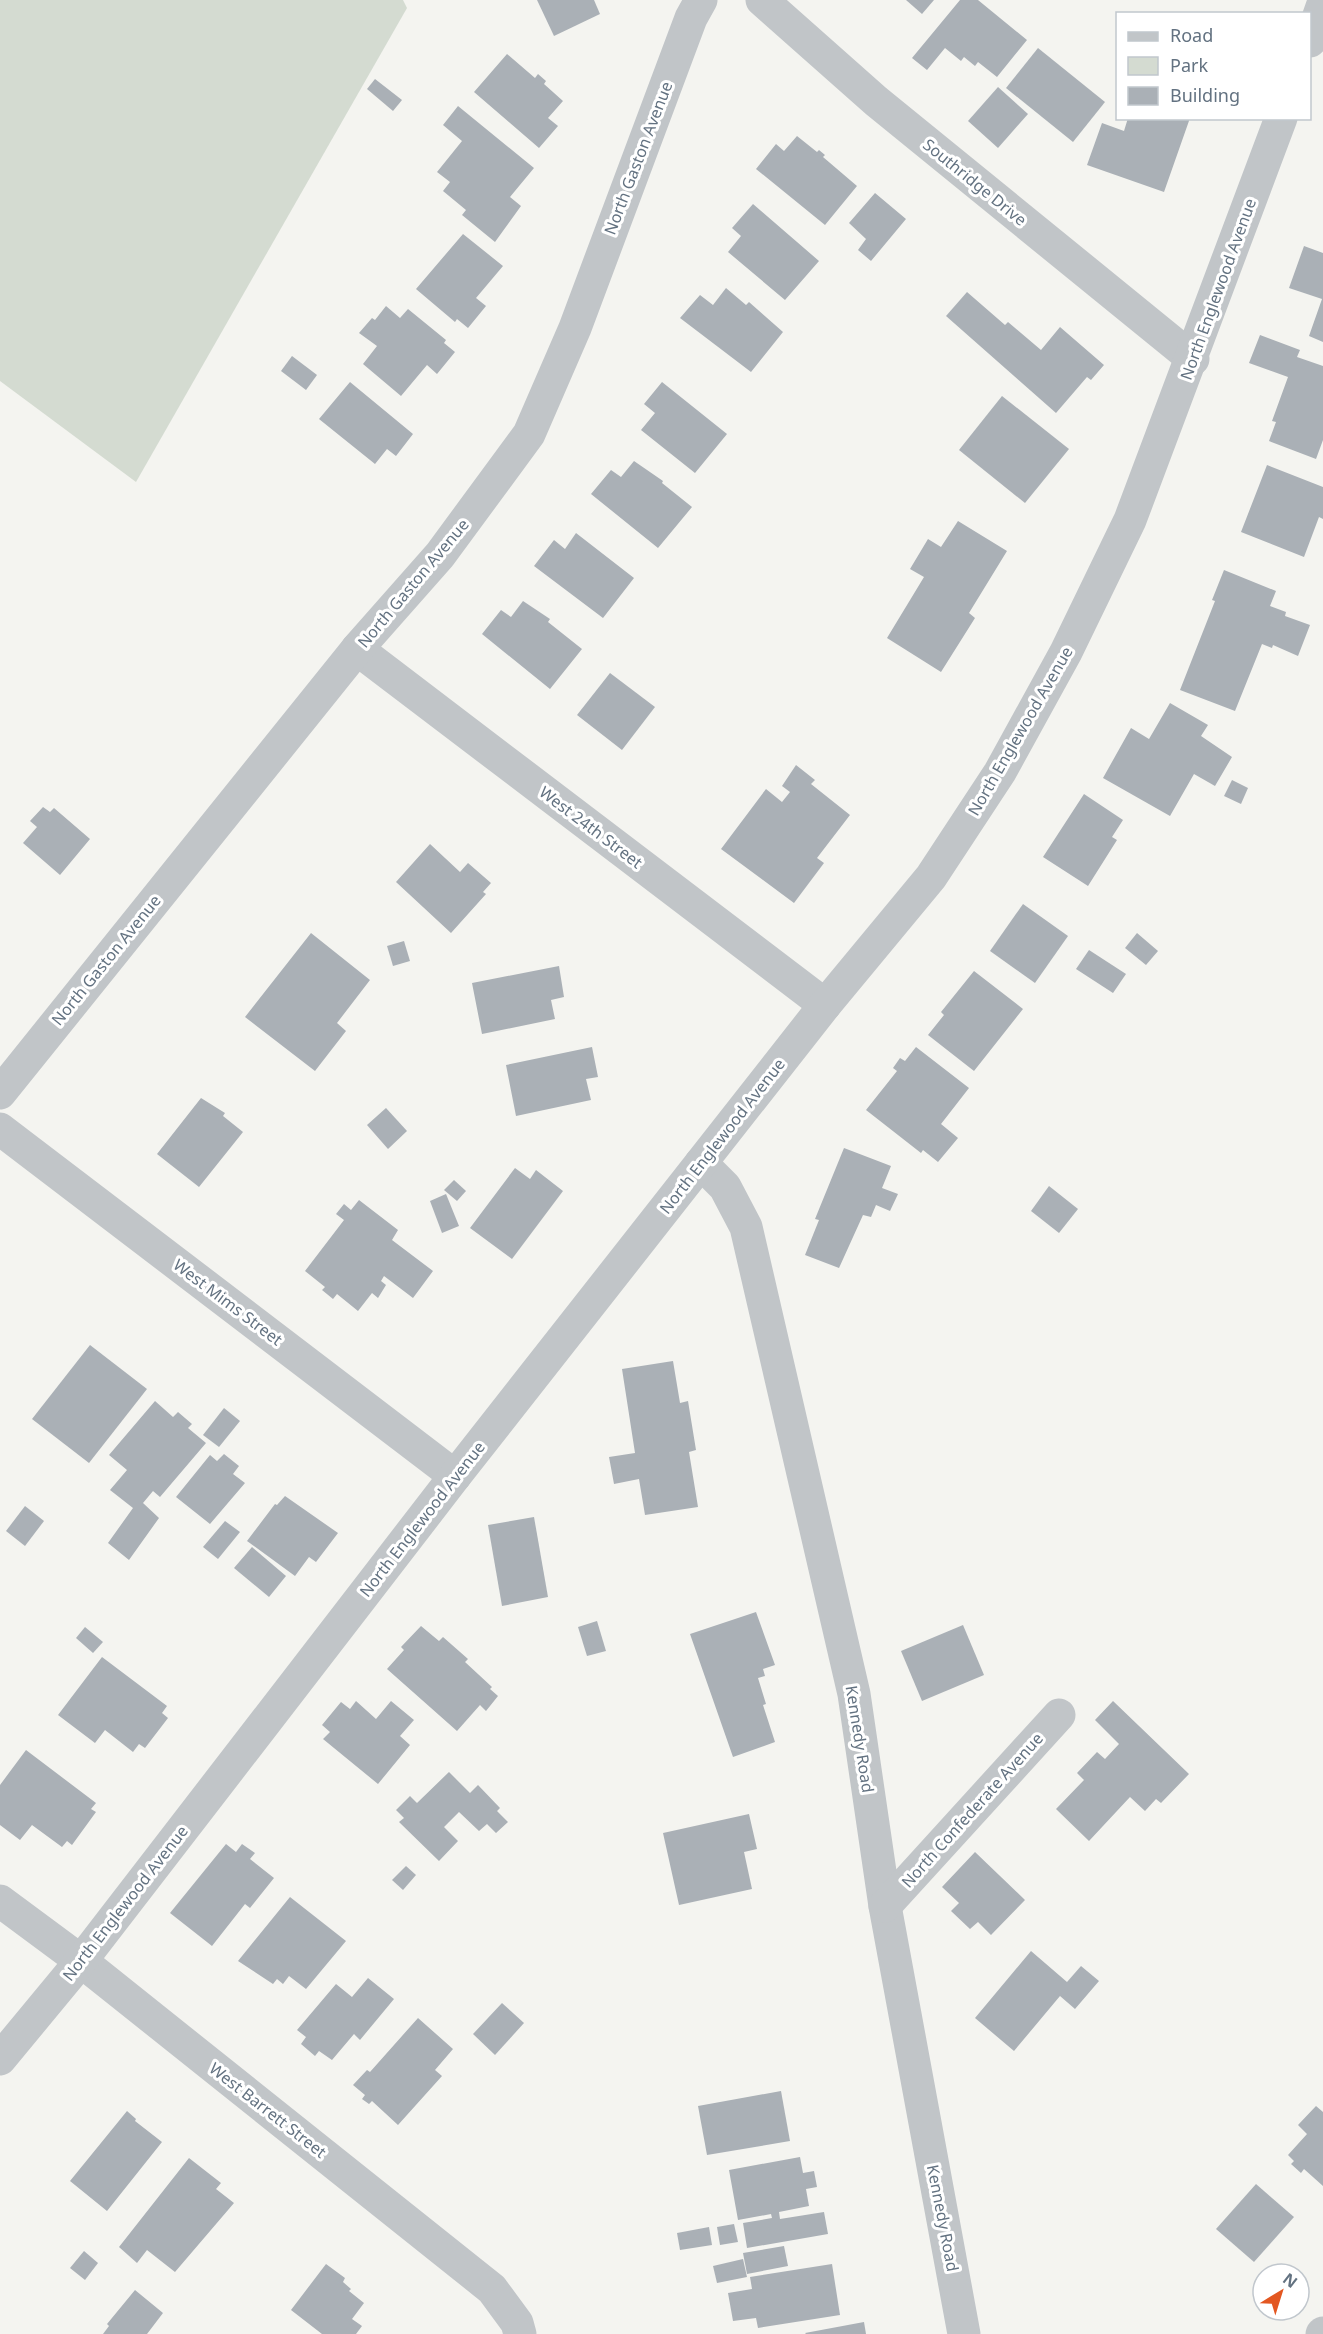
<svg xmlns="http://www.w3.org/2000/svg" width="1323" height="2334" font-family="'Noto Sans',sans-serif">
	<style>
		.green { fill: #d4dbd1 }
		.building { fill: #aab0b6 }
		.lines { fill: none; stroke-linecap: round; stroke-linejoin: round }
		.minor { stroke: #c1c5c8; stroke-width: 33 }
		.labels { text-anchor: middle; stroke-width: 6; stroke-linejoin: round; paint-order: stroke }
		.street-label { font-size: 16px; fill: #637281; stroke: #fff }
	</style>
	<rect width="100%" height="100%" fill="#f4f4f0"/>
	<polygon class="green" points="0,0 403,0 407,8 136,482 0,381"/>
	<g class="building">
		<polygon points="537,0 594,0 600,14 554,36"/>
		<polygon points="906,0 934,0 922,14"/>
		<polygon points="960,0 978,0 1027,40 997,77 978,62 975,66 964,57 961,61 945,48 927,70 912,58"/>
		<polygon points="1038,48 1105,102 1073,142 1006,88"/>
		<polygon points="507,54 535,78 538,74 546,81 544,84 563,101 548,118 558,126 539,148 474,92"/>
		<polygon points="375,79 402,100 393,111 367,89"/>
		<polygon points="998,87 1028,114 998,148 968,121"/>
		<polygon points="458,106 534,168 510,197 521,206 495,242 462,215 466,210 443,191 450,182 437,172 462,141 443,125"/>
		<polygon points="1128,118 1190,118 1164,192 1087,165 1102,123 1124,131"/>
		<polygon points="797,136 817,152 819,150 825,155 823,157 857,186 825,225 756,169 776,144 784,151"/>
		<polygon points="875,193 906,219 871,261 858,250 866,239 849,223"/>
		<polygon points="753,204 819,261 785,300 728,252 741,236 732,228"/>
		<polygon points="463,234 503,266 476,298 486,306 468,328 457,319 455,322 416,289"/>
		<polygon points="1304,246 1323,253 1323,342 1309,336 1322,299 1289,288"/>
		<polygon points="726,288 746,305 749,302 783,332 751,372 680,318 700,295 713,305"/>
		<polygon points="967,292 1005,325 1008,322 1041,350 1060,327 1104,365 1091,380 1087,377 1056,413 946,316"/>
		<polygon points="386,306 400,318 408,309 446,340 444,343 455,352 437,374 427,365 401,396 363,364 377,346 359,333 372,318 375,320"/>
		<polygon points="1260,335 1300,350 1297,357 1323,366 1323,440 1316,459 1269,441 1276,422 1272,421 1288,377 1249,363"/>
		<polygon points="292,356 317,375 306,390 281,371"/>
		<polygon points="350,382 413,434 396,456 387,449 375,464 319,419"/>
		<polygon points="662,382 727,434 695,473 641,430 655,413 644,404"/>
		<polygon points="1002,396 1069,449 1025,503 959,450"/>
		<polygon points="634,461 663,481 662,483 692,507 658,548 591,494 611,470 621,477"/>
		<polygon points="1267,465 1323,487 1323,519 1319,517 1304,557 1241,532"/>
		<polygon points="958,521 1007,551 969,613 975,618 941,672 887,638 924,577 910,569 928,539 941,547"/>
		<polygon points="576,533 634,578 603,618 534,566 554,540 565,549"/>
		<polygon points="1224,570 1276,591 1270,606 1286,612 1285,616 1310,625 1298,656 1273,645 1272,648 1262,644 1235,711 1180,690 1215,601 1212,600"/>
		<polygon points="523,601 550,619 548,622 582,649 550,689 482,634 501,610 511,617"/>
		<polygon points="610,673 655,707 622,750 577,715"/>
		<polygon points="1170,703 1208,725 1201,736 1232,757 1215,786 1194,774 1170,816 1103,778 1131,728 1149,739"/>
		<polygon points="796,765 815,780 811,784 850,815 817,858 824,863 794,903 721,849 766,789 782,802 790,792 782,786"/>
		<polygon points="1232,780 1248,788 1241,804 1224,796"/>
		<polygon points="1084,794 1123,820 1112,837 1117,840 1088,886 1043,857"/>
		<polygon points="43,807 50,812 54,808 90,839 60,875 23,843 37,827 30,821"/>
		<polygon points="430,844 460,872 468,863 491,883 483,892 486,894 451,933 396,882"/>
		<polygon points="1023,904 1068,936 1035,983 990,951"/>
		<polygon points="311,933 370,980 337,1023 346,1031 315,1071 245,1017"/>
		<polygon points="1137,933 1158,951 1146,965 1125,948"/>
		<polygon points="404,941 410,961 393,966 387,946"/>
		<polygon points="1089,950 1126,974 1113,993 1076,969"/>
		<polygon points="559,966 564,997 551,1000 555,1019 482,1034 472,983"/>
		<polygon points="974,971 1023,1009 974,1071 928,1035 944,1015 941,1012"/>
		<polygon points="592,1047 598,1077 586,1079 591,1100 516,1116 506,1065"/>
		<polygon points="916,1047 969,1088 941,1124 958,1138 938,1162 923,1150 921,1153 866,1110 897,1071 893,1068 900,1058 905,1061"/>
		<polygon points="201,1098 225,1113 223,1116 243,1132 199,1187 157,1154"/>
		<polygon points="386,1108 407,1131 388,1149 367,1125"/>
		<polygon points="844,1148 891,1166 882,1188 898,1194 890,1211 876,1205 871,1217 863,1215 839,1268 805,1255 819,1220 815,1219"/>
		<polygon points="515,1168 530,1179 536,1170 563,1191 512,1259 470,1228"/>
		<polygon points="454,1180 466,1191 457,1201 444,1190"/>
		<polygon points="1049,1186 1078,1209 1059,1233 1031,1211"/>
		<polygon points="446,1194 459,1226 442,1233 430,1201"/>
		<polygon points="359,1200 398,1230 392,1240 433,1271 413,1298 384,1276 381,1281 386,1285 378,1298 372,1293 358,1311 337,1294 333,1299 322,1290 325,1287 305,1271 344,1220 336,1214 344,1204 351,1210"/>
		<polygon points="90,1345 147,1389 89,1463 32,1419"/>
		<polygon points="673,1361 680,1403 688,1401 696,1450 689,1452 698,1507 645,1515 639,1479 614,1484 609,1457 635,1453 622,1369"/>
		<polygon points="155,1401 173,1417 178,1412 192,1424 188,1428 206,1443 160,1497 153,1491 143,1503 159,1518 129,1560 108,1543 133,1508 110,1490 127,1470 109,1455"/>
		<polygon points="224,1408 240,1421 219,1447 203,1435"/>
		<polygon points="224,1454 239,1466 233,1474 245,1483 210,1524 176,1497 210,1455 217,1461"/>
		<polygon points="285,1496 338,1533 316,1562 309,1557 295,1576 247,1541 275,1504 277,1505"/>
		<polygon points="25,1506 44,1521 25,1546 6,1531"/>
		<polygon points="534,1517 548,1597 502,1606 488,1525"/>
		<polygon points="225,1521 240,1532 218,1559 203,1547"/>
		<polygon points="252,1547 286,1576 269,1597 234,1568"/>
		<polygon points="756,1612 775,1665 763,1669 765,1676 758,1678 766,1704 763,1705 775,1742 733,1757 690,1634"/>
		<polygon points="597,1621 606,1651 587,1656 578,1627"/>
		<polygon points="963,1625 984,1675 922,1701 901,1651"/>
		<polygon points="421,1626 439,1641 443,1637 468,1659 465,1662 492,1687 490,1689 498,1696 486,1711 480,1705 457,1731 387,1669 404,1650 401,1647"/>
		<polygon points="85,1627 103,1642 93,1653 76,1638"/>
		<polygon points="102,1657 167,1706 162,1713 168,1718 145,1748 139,1744 133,1752 105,1730 95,1743 58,1715"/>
		<polygon points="356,1701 376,1719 391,1701 414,1720 400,1736 410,1745 378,1784 323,1739 330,1732 322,1725 341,1702 350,1709"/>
		<polygon points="1113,1701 1189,1774 1161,1803 1156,1799 1145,1811 1130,1797 1089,1841 1056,1809 1084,1780 1077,1773 1097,1752 1105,1759 1119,1744 1095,1720"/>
		<polygon points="26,1750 96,1803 91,1809 96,1812 72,1845 67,1841 62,1847 32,1825 20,1840 0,1825 0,1785"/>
		<polygon points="449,1772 470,1793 478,1785 500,1808 497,1811 508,1822 496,1833 487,1824 479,1831 459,1812 444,1827 458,1841 439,1861 399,1822 404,1818 396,1810 410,1796 417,1803"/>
		<polygon points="749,1814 757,1849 744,1852 752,1889 679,1905 663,1833"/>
		<polygon points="226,1844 236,1852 242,1844 255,1853 250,1859 274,1878 250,1908 245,1904 212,1946 170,1913"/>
		<polygon points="975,1852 1025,1900 991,1935 978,1922 970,1929 951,1911 959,1903 942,1887"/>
		<polygon points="406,1866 416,1875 403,1890 392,1880"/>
		<polygon points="290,1897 346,1941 306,1989 289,1976 283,1984 277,1979 273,1984 238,1961"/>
		<polygon points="1031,1951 1067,1982 1081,1966 1099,1981 1075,2009 1060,1996 1014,2051 975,2018"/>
		<polygon points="368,1978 394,1999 360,2040 354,2034 332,2060 319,2051 315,2056 301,2044 306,2037 297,2030 336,1984 352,1997"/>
		<polygon points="502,2003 524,2023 495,2055 473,2034"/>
		<polygon points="418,2018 453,2049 435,2070 442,2076 398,2125 372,2101 369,2104 362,2099 365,2095 353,2085 367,2070 370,2072"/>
		<polygon points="781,2091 790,2141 707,2155 698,2106"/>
		<polygon points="1316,2106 1323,2112 1323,2186 1304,2169 1301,2173 1291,2164 1294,2161 1288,2155 1307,2134 1298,2125"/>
		<polygon points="127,2111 136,2119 135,2121 162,2142 107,2211 70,2181"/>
		<polygon points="800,2157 803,2173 814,2171 817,2187 806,2189 809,2206 779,2212 780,2219 824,2212 828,2234 747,2248 743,2223 772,2218 771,2214 738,2220 729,2170"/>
		<polygon points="189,2158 221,2183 216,2189 234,2203 175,2272 147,2250 137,2263 119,2247"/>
		<polygon points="1256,2184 1294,2217 1254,2262 1216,2229"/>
		<polygon points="734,2224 738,2242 720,2245 717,2227"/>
		<polygon points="709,2227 712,2245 680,2250 677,2233"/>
		<polygon points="784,2246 788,2266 747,2274 743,2253"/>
		<polygon points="84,2251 98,2263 85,2280 70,2268"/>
		<polygon points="743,2259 747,2277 717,2283 713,2266"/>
		<polygon points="326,2264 345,2278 343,2282 351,2289 349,2291 364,2303 352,2319 362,2326 356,2334 322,2334 291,2310"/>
		<polygon points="832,2264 840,2315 758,2328 756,2318 733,2321 728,2293 752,2289 750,2277"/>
		<polygon points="135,2290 163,2313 147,2334 103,2334 109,2326 107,2324"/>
		<polygon points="864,2322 866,2334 806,2334 805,2333"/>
	</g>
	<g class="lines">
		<g class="minor">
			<polyline points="762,0 876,101 1193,359"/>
			<polyline points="1310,41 1323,4"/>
			<polyline points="357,649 825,1005"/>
			<polyline points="0,1093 357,649 440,555 529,434 575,328 691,18 701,0"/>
			<polyline points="0,1129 455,1476"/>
			<polyline points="701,1163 725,1187 746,1227 854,1694 885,1906 964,2334"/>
			<polyline points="0,1901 81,1961 492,2289 517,2323 520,2334"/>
			<polyline points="885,1906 1059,1715"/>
			<polyline points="0,2059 81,1961 455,1476 825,1005 931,877 1000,772 1066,652 1130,520 1281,118"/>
			<polyline points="1322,2334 1323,2333"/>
		</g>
	</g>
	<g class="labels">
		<g class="street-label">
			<text transform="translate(638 158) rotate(-69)" y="6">North Gaston Avenue</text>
			<text transform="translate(975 182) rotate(39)" y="6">Southridge Drive</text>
			<text transform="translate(1218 289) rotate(-70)" y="6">North Englewood Avenue</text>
			<text transform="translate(413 583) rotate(-50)" y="6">North Gaston Avenue</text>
			<text transform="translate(1020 731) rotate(-60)" y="6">North Englewood Avenue</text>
			<text transform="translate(591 827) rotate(37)" y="6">West 24th Street</text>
			<text transform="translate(106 960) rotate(-51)" y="6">North Gaston Avenue</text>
			<text transform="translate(722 1136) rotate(-52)" y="6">North Englewood Avenue</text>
			<text transform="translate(228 1302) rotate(37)" y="6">West Mims Street</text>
			<text transform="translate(422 1519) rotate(-52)" y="6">North Englewood Avenue</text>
			<text transform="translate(860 1739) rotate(81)" y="6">Kennedy Road</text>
			<text transform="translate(972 1810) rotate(-48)" y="6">North Confederate Avenue</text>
			<text transform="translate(125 1903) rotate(-52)" y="6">North Englewood Avenue</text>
			<text transform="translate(268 2110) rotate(38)" y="6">West Barrett Street</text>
			<text transform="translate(943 2218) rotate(79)" y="6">Kennedy Road</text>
		</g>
	</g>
	<rect x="1116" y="12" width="195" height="108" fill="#ffffff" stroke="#c1c7cd" stroke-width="1.5"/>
	<rect x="1128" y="32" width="30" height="9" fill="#c1c5c8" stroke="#c1c7cd" stroke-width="1.5"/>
	<text x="1170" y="42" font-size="18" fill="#637281">Road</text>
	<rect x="1128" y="57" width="30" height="18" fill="#d4dbd1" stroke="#c1c7cd" stroke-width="1.5"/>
	<text x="1170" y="72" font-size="18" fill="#637281">Park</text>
	<rect x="1128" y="87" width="30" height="18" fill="#aab0b6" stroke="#c1c7cd" stroke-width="1.5"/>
	<text x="1170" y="102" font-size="18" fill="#637281">Building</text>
	<g transform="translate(1281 2292) rotate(38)"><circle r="28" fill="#ffffff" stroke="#c1c7cd" stroke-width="1.5"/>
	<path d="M0-4.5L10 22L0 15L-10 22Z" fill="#e35721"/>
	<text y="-9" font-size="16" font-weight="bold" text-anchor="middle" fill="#637281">N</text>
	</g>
</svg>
